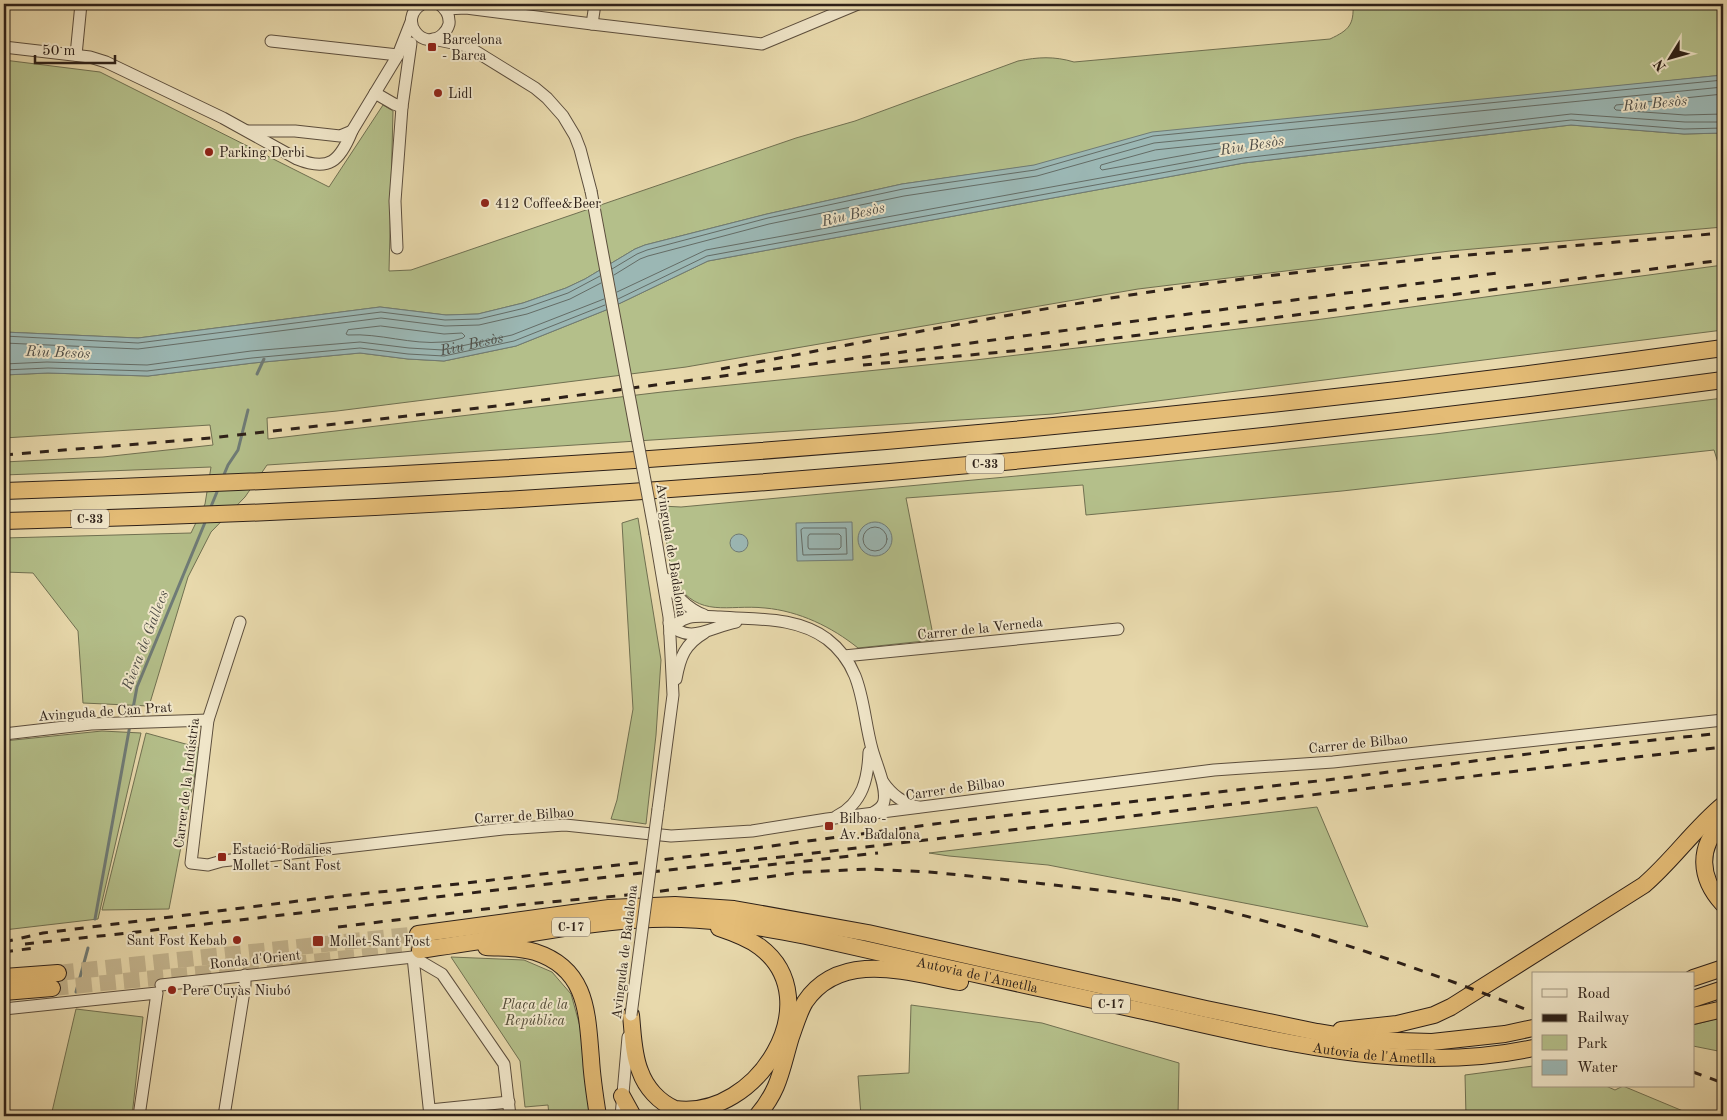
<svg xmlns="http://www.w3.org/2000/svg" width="1727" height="1120" font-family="'Old Standard TT',serif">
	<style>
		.green { fill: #b4bf8a; stroke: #707051 }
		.water { fill: #9bb7b4; stroke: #6f7b76 }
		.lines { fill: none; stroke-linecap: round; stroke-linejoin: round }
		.shore { stroke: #646c66; stroke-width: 1 }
		.stream { stroke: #6f7b76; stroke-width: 3 }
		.highway-tunnel { stroke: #c3b48e; stroke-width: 16; stroke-dasharray: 16 8; stroke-linecap: butt }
		.minor-casing { stroke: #5c4e3d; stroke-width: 13 }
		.highway-casing { stroke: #2d2018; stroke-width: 18 }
		.minor { stroke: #f0e6c9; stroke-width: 11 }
		.highway { stroke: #e4bc76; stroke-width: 16 }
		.rail { stroke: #2d2018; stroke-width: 3; stroke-dasharray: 9 9; stroke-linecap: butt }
		.minor-bridge-casing { stroke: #5c4e3d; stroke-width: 13; stroke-linecap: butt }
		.minor-bridge { stroke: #f0e6c9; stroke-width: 11 }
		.poi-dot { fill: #8f2418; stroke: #f0e6c9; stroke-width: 2 }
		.labels { text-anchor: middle; stroke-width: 4; stroke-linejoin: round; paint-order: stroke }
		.shield { fill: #f0e6c9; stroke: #685b4d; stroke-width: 1 }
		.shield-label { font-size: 12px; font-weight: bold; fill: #2d2018 }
		.poi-label { font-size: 14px; fill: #2d2018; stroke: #f0e6c9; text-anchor: start }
		.street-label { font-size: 14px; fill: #2d2018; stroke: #f0e6c9 }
		.park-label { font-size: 14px; font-style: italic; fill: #4f4834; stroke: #f0e6c9 }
		.water-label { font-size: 15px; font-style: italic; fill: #4e4d47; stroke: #f0e6c9 }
	</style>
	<rect width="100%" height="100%" fill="#e8d9ac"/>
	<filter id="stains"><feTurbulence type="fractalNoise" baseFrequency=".004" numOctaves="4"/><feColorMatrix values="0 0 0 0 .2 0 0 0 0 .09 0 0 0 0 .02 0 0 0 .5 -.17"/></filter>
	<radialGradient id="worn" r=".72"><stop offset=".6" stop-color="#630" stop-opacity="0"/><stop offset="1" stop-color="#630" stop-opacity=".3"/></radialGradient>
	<g class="green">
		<path d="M1353,4H1723V75L1553,93L902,184L767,214L645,245L635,249L585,279L566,288L523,303L478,314L446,315L380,307L138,338L4,332V60L100,72L329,187L383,105L393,111L389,271L411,270L796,138L855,121L1018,61C1038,57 1054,56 1074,62L1330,39C1349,30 1354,25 1353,4Z"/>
		<polygon points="1571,125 1684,134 1723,133 1723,227 1450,251 1138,289 686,367 337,411 267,418 268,439 662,392 975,360 1315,320 1723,265 1723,330 1053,414 267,465 245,497 211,532 188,577 149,706 83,703 78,631 33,573 4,572 4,538 191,533 205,504 211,467 4,475 4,462 103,457 213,445 210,425 4,438 4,375 48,373 148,376 253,363 360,353 408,359 444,361 516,346 606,310 708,261 1244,163"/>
		<path d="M1723,398V463L1719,466L1714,450L1342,491L1086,515L1083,485L906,498L934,640L858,648C832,627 799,611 765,608C727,604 700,619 675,582C670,573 664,520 661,506L681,507L1125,466L1435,434Z"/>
		<polygon points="638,518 661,660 656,735 646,824 611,819 617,800 633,709 622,523"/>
		<polygon points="102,731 141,733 98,919 4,930 4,741"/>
		<polygon points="146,733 200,748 169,909 102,910"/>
		<polygon points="1317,807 1368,927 1048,865 949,856 929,853"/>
		<polygon points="451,957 524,960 552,972 571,994 581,1030 591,1116 549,1116 548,1105 525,1107 520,1061"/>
		<polygon points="911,1005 1042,1023 1179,1063 1178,1116 861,1116 858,1076 909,1073"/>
		<polygon points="76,1009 143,1017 132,1116 51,1116"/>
		<polygon points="1723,1017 1723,1052 1693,1046 1693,1025"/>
		<polygon points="1533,1066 1533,1086 1606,1086 1615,1090 1623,1086 1695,1116 1466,1116 1465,1075"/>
	</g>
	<g class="water">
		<polygon points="1723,75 1723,133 1684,134 1571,125 1244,163 708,261 606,310 516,346 444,361 408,359 360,353 253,363 148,376 48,373 4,375 4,332 138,338 380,307 446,315 478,314 523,303 566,288 585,279 635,249 645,245 767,214 902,184 1034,165 1152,132"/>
		<circle cx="875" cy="539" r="17"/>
		<polygon points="852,522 853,560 797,561 796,523"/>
		<circle cx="739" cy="543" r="9"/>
	</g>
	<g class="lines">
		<g class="shore">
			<polyline points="1723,94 1616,105 1614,108 1616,110 1685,115 1723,114"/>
			<polygon points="1223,143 1226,145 1224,148 1102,170 1100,168 1101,165 1155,150"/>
			<polyline points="612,269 637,254 647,250 768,218 903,189 1035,170 1153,136 1723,80"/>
			<polyline points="614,275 640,259 648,256 769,224 904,196 1037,176 1154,143 1723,87"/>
			<polyline points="617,292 706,250 1243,152 1571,114 1685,122 1723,122"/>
			<polyline points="618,299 707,256 1243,158 1571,120 1684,129 1723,128"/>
			<path d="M381,326L444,334L462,333L465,336L463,338C456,340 450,342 443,342C411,345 380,333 348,335L346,334L348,330Z"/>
			<polyline points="4,336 138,343 381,312 445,320 479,319 525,308 568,293 600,276"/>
			<polyline points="4,343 138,349 381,318 445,326 479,325 527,314 570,299 601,283"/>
			<path id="s1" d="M4,364L47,362L147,365L251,351L360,342L409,348L443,350L512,335L604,299"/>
			<polyline points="4,370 48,368 147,371 252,358 360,348 408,354 444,356 514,341 605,305"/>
			<circle cx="875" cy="539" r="12"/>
			<polygon points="804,528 846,528 847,554 803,555 801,530"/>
			<polygon points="810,534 839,534 841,536 841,547 839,549 809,549 808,547 808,537"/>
		</g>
		<g class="stream">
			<polyline points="4,326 7,335"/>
			<polyline points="257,374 264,359"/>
			<polyline points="223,477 228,465 238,450 248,410"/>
			<polyline points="210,509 219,487"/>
			<polyline points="131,719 137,687 206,520"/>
			<polyline points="95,919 130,725"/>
			<polyline points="76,992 88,948"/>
		</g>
		<g class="highway-tunnel">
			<polyline points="58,973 418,934"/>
			<polyline points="52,988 249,969 420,950"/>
		</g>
		<defs>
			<g id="minor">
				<path d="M422,4C396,20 424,53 443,34C446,31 448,28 449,24C450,15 446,9 439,4"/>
				<polyline points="445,9 466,8 592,24 762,44 858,4"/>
				<polyline points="592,24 595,4"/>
				<polyline points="433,39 467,46 535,88 547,98 563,116 575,136 580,149 591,191"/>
				<polyline points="271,41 398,55"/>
				<path d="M4,47L90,57L106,62L223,118L297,159C329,172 340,161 352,131L398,55L411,22"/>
				<polyline points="76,55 81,4"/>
				<polyline points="375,93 394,104 402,107"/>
				<polyline points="248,131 295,131 340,136 352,131"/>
				<polyline points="397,248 395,201 402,107 411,43"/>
				<polyline points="655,534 669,617 673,695 658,809"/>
				<path d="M666,579C675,596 686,608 704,615"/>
				<polyline points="240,622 208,720 191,863 208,865 222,861 503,829 565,825 671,836 752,831 827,819 1214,770 1333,762 1723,720"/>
				<path d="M669,623C689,646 712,626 736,622"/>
				<path d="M670,633C680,612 701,616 720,617C757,620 795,616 827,639C865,668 861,709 872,749C876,764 887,787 884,801C883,808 876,811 871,814"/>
				<polyline points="844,656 1118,629"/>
				<path d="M676,679C680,657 685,644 704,633"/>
				<polyline points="4,734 91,724 208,720"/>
				<path d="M883,782C891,794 904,804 918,807"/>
				<path d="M837,816C863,803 868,778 869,752"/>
				<polyline points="413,957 442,974 504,1064 510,1116"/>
				<polyline points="413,957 430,1116"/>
				<polyline points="161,985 413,957"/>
				<polyline points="4,1009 157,993 139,1116"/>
				<polyline points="430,1110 509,1102"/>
				<polyline points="224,1116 245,985 245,975"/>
				<polyline points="621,1116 628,1037"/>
			</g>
			<g id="highway">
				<path d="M4,491C579,473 1153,428 1723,348"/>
				<path d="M4,521C579,507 1153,457 1723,380"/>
				<path d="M1723,822C1697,847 1699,878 1723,904"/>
				<polyline points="418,934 609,908 675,905 734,909 868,933 1206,1009 1317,1032 1365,1040 1432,1042 1505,1034 1533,1028"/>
				<path d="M486,947C502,948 520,947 535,952C588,969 587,1014 591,1059C592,1078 595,1097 598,1116"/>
				<path id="s2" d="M420,950C463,944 507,937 551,930C584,925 618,920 652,919C704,917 755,926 806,936C915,961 1025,985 1134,1009C1263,1037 1401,1077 1533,1048"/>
				<polyline points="4,977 58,973"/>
				<polyline points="1693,978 1723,968"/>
				<polyline points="4,992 52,988"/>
				<polyline points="1693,999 1723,989"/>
				<path d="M631,1015C633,1034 633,1054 640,1071C646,1088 659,1102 675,1109C758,1120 830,1000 760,947C748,938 734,933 719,928"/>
				<polyline points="1693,1016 1723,1009"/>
				<path d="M1341,1030L1397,1024L1434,1015L1451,1007L1644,885C1673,860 1694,829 1723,805"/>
				<polyline points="622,1096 633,1116"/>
				<path d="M757,1116C780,1089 781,1070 791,1037C795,1026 799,1012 805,1002C841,949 909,973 960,982"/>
			</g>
		</defs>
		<use href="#minor" class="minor-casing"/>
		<use href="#highway" class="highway-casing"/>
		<use href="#minor" class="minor"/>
		<use href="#highway" class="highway"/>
		<g class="rail">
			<polyline points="863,365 1023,350 1723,260"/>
			<path d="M721,369C902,335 1084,298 1267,276C1419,258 1571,246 1723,233"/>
			<polyline points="4,455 211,438 497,406 1497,273"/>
			<polyline points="732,869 878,853"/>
			<path d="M1172,899C1295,924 1416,967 1533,1012"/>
			<polyline points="338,927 527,904 639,894 804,872 869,869 929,872 1010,880 1125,893 1177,900"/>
			<polyline points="4,942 43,933 330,897 458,884 719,853 957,821 1327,780 1567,749 1723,733"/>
			<polyline points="25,944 128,933 1723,747"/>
			<polyline points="4,952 34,948"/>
			<polyline points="1693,1072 1723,1083"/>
		</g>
		<defs>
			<g id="minor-bridge">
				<polyline points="591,191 655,534"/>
				<polyline points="631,1015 658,809"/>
			</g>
		</defs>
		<use href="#minor-bridge" class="minor-bridge-casing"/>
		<use href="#minor-bridge" class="minor-bridge"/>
	</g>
	<g class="poi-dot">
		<rect x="427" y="42" width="10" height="10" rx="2.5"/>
		<circle cx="438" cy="93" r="5"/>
		<circle cx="209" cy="152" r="5"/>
		<circle cx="485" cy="203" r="5"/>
		<rect x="824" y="821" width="10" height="10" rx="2.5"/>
		<rect x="217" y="852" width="10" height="10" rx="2.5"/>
		<circle cx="237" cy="940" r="5"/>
		<rect x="312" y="935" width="12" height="12" rx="2.5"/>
		<circle cx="172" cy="990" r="5"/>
	</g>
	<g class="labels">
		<g class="shield">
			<rect x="966" y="454.5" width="38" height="19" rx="4"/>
			<rect x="71" y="509.5" width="38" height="19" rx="4"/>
			<rect x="552" y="917.5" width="38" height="19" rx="4"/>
			<rect x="1092" y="994.5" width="38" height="19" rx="4"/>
		</g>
		<g class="shield-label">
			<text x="985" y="468">C-33</text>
			<text x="90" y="523">C-33</text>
			<text x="571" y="931">C-17</text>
			<text x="1111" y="1008">C-17</text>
		</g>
		<g class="poi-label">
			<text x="442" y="44">Barcelona<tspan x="442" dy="16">- Barca</tspan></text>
			<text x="448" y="98">Lidl</text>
			<text x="219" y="157">Parking Derbi</text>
			<text x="495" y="208">412 Coffee&amp;Beer</text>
			<text x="839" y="823">Bilbao -<tspan x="839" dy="16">Av. Badalona</tspan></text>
			<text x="232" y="854">Estació Rodalies<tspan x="232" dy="16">Mollet - Sant Fost</tspan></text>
			<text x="227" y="945" text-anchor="end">Sant Fost Kebab</text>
			<text x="329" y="946">Mollet-Sant Fost</text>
			<text x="182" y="995">Pere Cuyàs Niubó</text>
		</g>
		<g class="street-label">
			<text transform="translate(672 550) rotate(81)" y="5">Avinguda de Badalona</text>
			<text transform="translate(980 628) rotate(-6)" y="5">Carrer de la Verneda</text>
			<text transform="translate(105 711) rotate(-4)" y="5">Avinguda de Can Prat</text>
			<text transform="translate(1358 743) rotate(-6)" y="5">Carrer de Bilbao</text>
			<text transform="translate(186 783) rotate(-83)" y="5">Carrer de la Indústria</text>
			<text transform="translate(955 788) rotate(-8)" y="5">Carrer de Bilbao</text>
			<text transform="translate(524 815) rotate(-4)" y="5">Carrer de Bilbao</text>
			<text transform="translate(624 952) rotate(-83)" y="5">Avinguda de Badalona</text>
			<text transform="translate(255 959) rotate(-6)" y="5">Ronda d'Orient</text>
			<text dy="5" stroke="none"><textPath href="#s2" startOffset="565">Autovia de l'Ametlla</textPath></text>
			<text dy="5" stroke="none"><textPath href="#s2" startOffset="970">Autovia de l'Ametlla</textPath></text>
		</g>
		<g class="park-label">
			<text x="535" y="1009">Plaça de la<tspan x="535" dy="16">República</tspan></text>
		</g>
		<g class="water-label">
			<text transform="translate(1655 103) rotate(-5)" y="5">Riu Besòs</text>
			<text transform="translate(1252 145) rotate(-9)" y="5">Riu Besòs</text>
			<text transform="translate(853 214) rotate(-13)" y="5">Riu Besòs</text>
			<text dy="5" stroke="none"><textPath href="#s1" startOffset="470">Riu Besòs</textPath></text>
			<text transform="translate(58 352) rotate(2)" y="5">Riu Besòs</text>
			<text transform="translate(145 640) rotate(-69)" y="5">Riera de Gallecs</text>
		</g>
	</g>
	<rect width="1727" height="1120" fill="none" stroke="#e8d9ac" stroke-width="20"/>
	<rect x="5" y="5" width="1717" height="1110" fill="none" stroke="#2d2018" stroke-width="2.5"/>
	<rect x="10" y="10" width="1707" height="1100" fill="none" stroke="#2d2018"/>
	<rect x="1532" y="972" width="162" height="115" fill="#f0e6c9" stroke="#a29782"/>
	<rect x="1542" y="989" width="25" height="8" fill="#f0e6c9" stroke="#a29782"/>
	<text x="1577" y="998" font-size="15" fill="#2d2018">Road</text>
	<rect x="1542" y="1014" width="25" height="8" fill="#2d2018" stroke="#a29782"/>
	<text x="1577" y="1022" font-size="15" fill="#2d2018">Railway</text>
	<rect x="1542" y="1035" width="25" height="15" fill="#b4bf8a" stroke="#a29782"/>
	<text x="1577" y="1048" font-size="15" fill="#2d2018">Park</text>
	<rect x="1542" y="1060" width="25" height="15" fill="#9bb7b4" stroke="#a29782"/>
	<text x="1577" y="1072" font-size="15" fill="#2d2018">Water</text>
	<g transform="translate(1670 58) rotate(233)" stroke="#f0e6c9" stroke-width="4" paint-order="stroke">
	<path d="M0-4L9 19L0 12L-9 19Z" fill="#2d2018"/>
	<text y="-8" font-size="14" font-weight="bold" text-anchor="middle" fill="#2d2018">N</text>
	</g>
	<path d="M35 55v8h80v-8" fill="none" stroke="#2d2018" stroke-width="2.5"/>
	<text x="42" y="55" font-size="15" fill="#2d2018" stroke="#f0e6c9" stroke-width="4" paint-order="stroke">50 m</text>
	<rect width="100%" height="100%" filter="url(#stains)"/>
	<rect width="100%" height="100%" fill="url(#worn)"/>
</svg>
